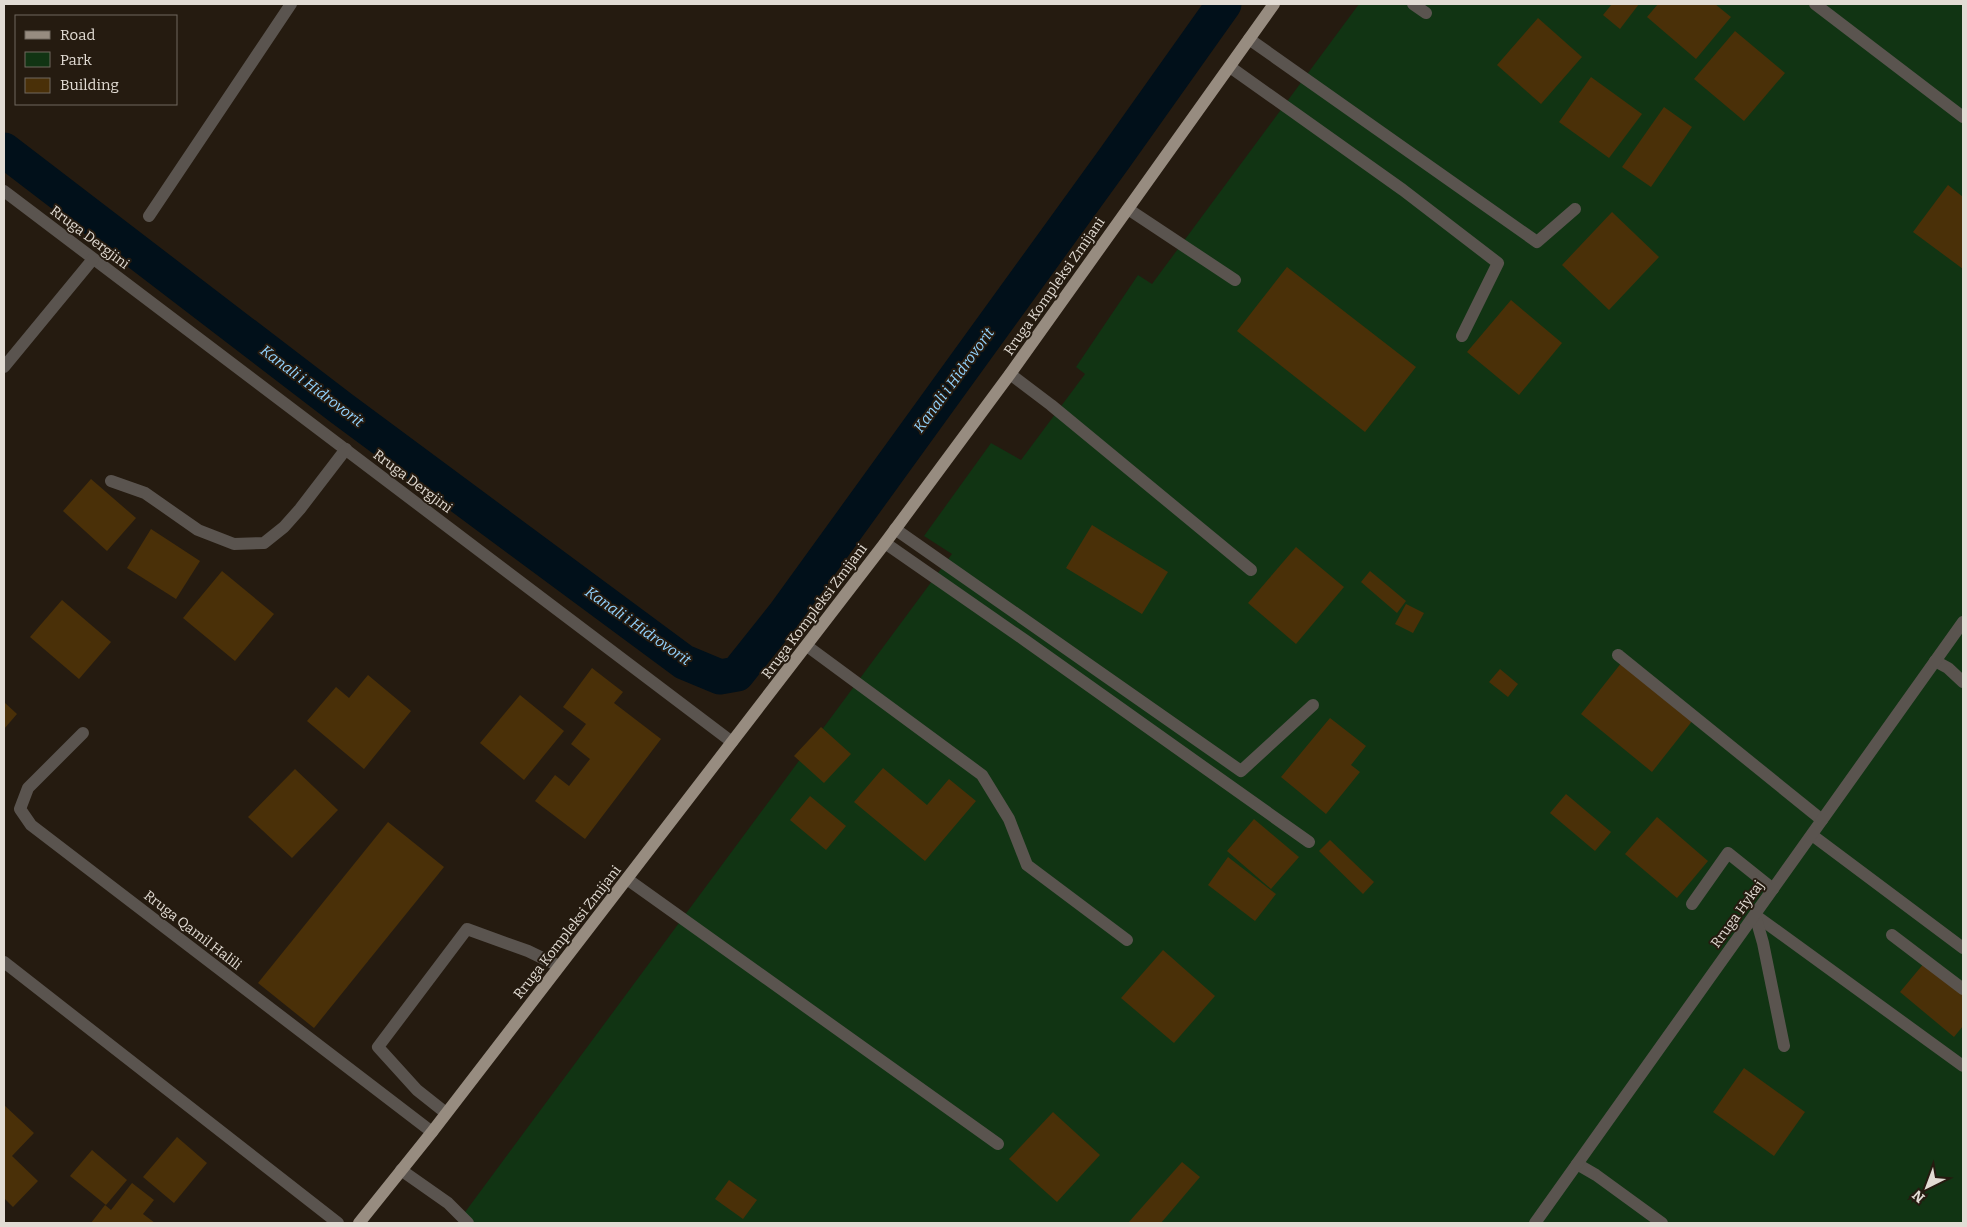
<svg xmlns="http://www.w3.org/2000/svg" width="1967" height="1227" font-family="Bitter,serif">
	<style>
		.green { fill: #113413 }
		.lines { fill: none; stroke-linecap: round; stroke-linejoin: round }
		.canal { stroke: #01101a; stroke-width: 35 }
		.building { fill: #4a3008 }
		.minor { stroke: #5a544f; stroke-width: 12 }
		.major { stroke: #978c80; stroke-width: 12 }
		.labels { text-anchor: middle; stroke-width: 4; stroke-linejoin: round; paint-order: stroke }
		.street-label { font-size: 14px; fill: #e2dcd4; stroke: #251b10 }
		.water-label { font-size: 15px; font-style: italic; fill: #93d3fe; stroke: #251b10 }
	</style>
	<rect width="100%" height="100%" fill="#251b10"/>
	<polygon class="green" points="1359,4 1963,4 1963,1223 457,1223 952,554 924,536 991,443 1021,460 1085,374 1076,367 1138,275 1152,284"/>
	<g class="lines">
		<polyline class="canal" points="4,150 341,408 684,662 720,677 737,674 784,615 1114,159 1224,4"/>
	</g>
	<g class="building">
		<polygon points="1612,4 1639,4 1620,29 1603,15"/>
		<polygon points="1658,4 1715,4 1731,17 1696,59 1647,17"/>
		<polygon points="1538,18 1582,57 1541,104 1497,65"/>
		<polygon points="1735,31 1785,73 1744,121 1694,79"/>
		<polygon points="1591,77 1642,114 1609,158 1559,122"/>
		<polygon points="1664,107 1692,127 1651,187 1622,167"/>
		<polygon points="1948,185 1963,197 1963,269 1913,232"/>
		<polygon points="1612,212 1659,257 1609,310 1562,265"/>
		<polygon points="1287,267 1416,367 1365,432 1237,331"/>
		<polygon points="1511,300 1562,343 1519,395 1467,352"/>
		<polygon points="91,479 136,518 107,551 63,511"/>
		<polygon points="1092,525 1168,572 1142,614 1066,568"/>
		<polygon points="151,529 200,561 176,599 127,568"/>
		<polygon points="1296,547 1344,587 1296,644 1248,603"/>
		<polygon points="222,571 274,614 235,661 183,618"/>
		<polygon points="1370,571 1406,601 1397,613 1361,582"/>
		<polygon points="62,600 111,642 79,679 30,637"/>
		<polygon points="1406,604 1424,613 1413,633 1395,624"/>
		<polygon points="1622,662 1693,720 1652,772 1581,714"/>
		<polygon points="592,668 623,692 614,703 661,739 585,839 535,801 555,775 569,786 590,759 571,744 586,724 563,707"/>
		<polygon points="1500,669 1518,684 1508,697 1489,682"/>
		<polygon points="368,675 411,711 364,769 307,721 336,687 349,698"/>
		<polygon points="520,695 564,731 524,780 480,743"/>
		<polygon points="4,702 17,714 4,729"/>
		<polygon points="1330,718 1366,746 1351,765 1360,772 1326,814 1281,777"/>
		<polygon points="821,727 851,754 824,783 794,756"/>
		<polygon points="883,768 927,805 949,779 976,801 925,861 854,802"/>
		<polygon points="295,769 338,810 292,858 248,817"/>
		<polygon points="1566,794 1611,832 1595,851 1550,813"/>
		<polygon points="810,796 846,826 826,850 790,820"/>
		<polygon points="1657,817 1708,861 1677,898 1625,854"/>
		<polygon points="1254,819 1299,857 1271,889 1227,851"/>
		<polygon points="388,822 444,867 314,1028 258,983"/>
		<polygon points="1330,840 1374,882 1363,894 1319,851"/>
		<polygon points="1228,857 1276,894 1255,921 1208,885"/>
		<polygon points="1163,950 1215,996 1174,1043 1121,998"/>
		<polygon points="1925,962 1963,994 1963,1026 1954,1037 1900,992"/>
		<polygon points="1744,1068 1805,1112 1774,1156 1713,1112"/>
		<polygon points="4,1105 34,1133 12,1156 38,1181 13,1207 4,1198"/>
		<polygon points="1053,1112 1100,1155 1057,1202 1009,1159"/>
		<polygon points="177,1137 207,1163 174,1203 143,1177"/>
		<polygon points="92,1150 127,1180 106,1205 70,1176"/>
		<polygon points="1182,1162 1200,1177 1161,1223 1128,1223"/>
		<polygon points="729,1180 757,1200 743,1219 715,1199"/>
		<polygon points="132,1183 154,1200 143,1214 155,1223 91,1223 105,1205 111,1210"/>
	</g>
	<g class="lines">
		<g class="minor">
			<polyline points="1413,4 1426,13"/>
			<polyline points="1815,4 1963,117"/>
			<polyline points="1249,39 1537,242 1575,209"/>
			<polyline points="1230,67 1403,190 1498,263 1462,336"/>
			<polyline points="4,191 732,742"/>
			<polyline points="1128,209 1235,280"/>
			<polyline points="149,216 291,4"/>
			<polyline points="4,367 93,259"/>
			<polyline points="1010,374 1051,405 1251,570"/>
			<polyline points="111,481 145,493 198,530 234,544 264,543 284,527 300,509 346,449"/>
			<polyline points="895,529 1241,771 1313,705"/>
			<polyline points="885,543 1026,641 1309,842"/>
			<polyline points="807,646 982,775 1009,819 1027,865 1127,940"/>
			<polyline points="1618,655 1822,820"/>
			<polyline points="1935,661 1948,668 1963,682"/>
			<polyline points="83,733 28,788 20,809 31,825 432,1132"/>
			<polyline points="1812,835 1963,948"/>
			<polyline points="627,879 998,1144"/>
			<polyline points="1692,904 1728,853 1773,889"/>
			<polyline points="1755,915 1963,1066"/>
			<polyline points="1755,915 1763,943 1784,1046"/>
			<polyline points="1892,935 1963,989"/>
			<polyline points="4,962 338,1223"/>
			<polyline points="446,1113 417,1090 378,1047 467,929 528,951 559,966"/>
			<polyline points="1577,1164 1596,1175 1662,1223"/>
			<polyline points="401,1170 448,1203 468,1223"/>
			<polyline points="1535,1223 1963,622"/>
		</g>
		<polyline class="major" points="359,1223 432,1132 885,543 1010,374 1274,4"/>
	</g>
	<g class="labels">
		<g class="street-label">
			<text transform="translate(90 237) rotate(37)" y="5">Rruga Dergjini</text>
			<text transform="translate(1054 286) rotate(-55)" y="5">Rruga Kompleksi Zmijani</text>
			<text transform="translate(413 481) rotate(37)" y="5">Rruga Dergjini</text>
			<text transform="translate(814 611) rotate(-53)" y="5">Rruga Kompleksi Zmijani</text>
			<text transform="translate(1737 914) rotate(-54)" y="5">Rruga Hykaj</text>
			<text transform="translate(193 930) rotate(38)" y="5">Rruga Qamil Halili</text>
			<text transform="translate(567 932) rotate(-52)" y="5">Rruga Kompleksi Zmijani</text>
		</g>
		<g class="water-label">
			<text transform="translate(954 380) rotate(-54)" y="5">Kanali i Hidrovorit</text>
			<text transform="translate(312 386) rotate(37)" y="5">Kanali i Hidrovorit</text>
			<text transform="translate(638 626) rotate(35)" y="5">Kanali i Hidrovorit</text>
		</g>
	</g>
	<rect width="1967" height="1227" fill="none" stroke="#e2dcd4" stroke-width="10"/>
	<rect x="15" y="15" width="162" height="90" fill="#251b10" stroke="#71685e"/>
	<rect x="25" y="31" width="25" height="8" fill="#978c80" stroke="#71685e"/>
	<text x="60" y="40" font-size="15" fill="#e2dcd4">Road</text>
	<rect x="25" y="52" width="25" height="15" fill="#113413" stroke="#71685e"/>
	<text x="60" y="65" font-size="15" fill="#e2dcd4">Park</text>
	<rect x="25" y="78" width="25" height="15" fill="#4a3008" stroke="#71685e"/>
	<text x="60" y="90" font-size="15" fill="#e2dcd4">Building</text>
	<g transform="translate(1927 1187) rotate(222)" stroke="#251b10" stroke-width="4" paint-order="stroke">
	<path d="M0-4L9 19L0 12L-9 19Z" fill="#e2dcd4"/>
	<text y="-8" font-size="14" font-weight="bold" text-anchor="middle" fill="#e2dcd4">N</text>
	</g>
</svg>
